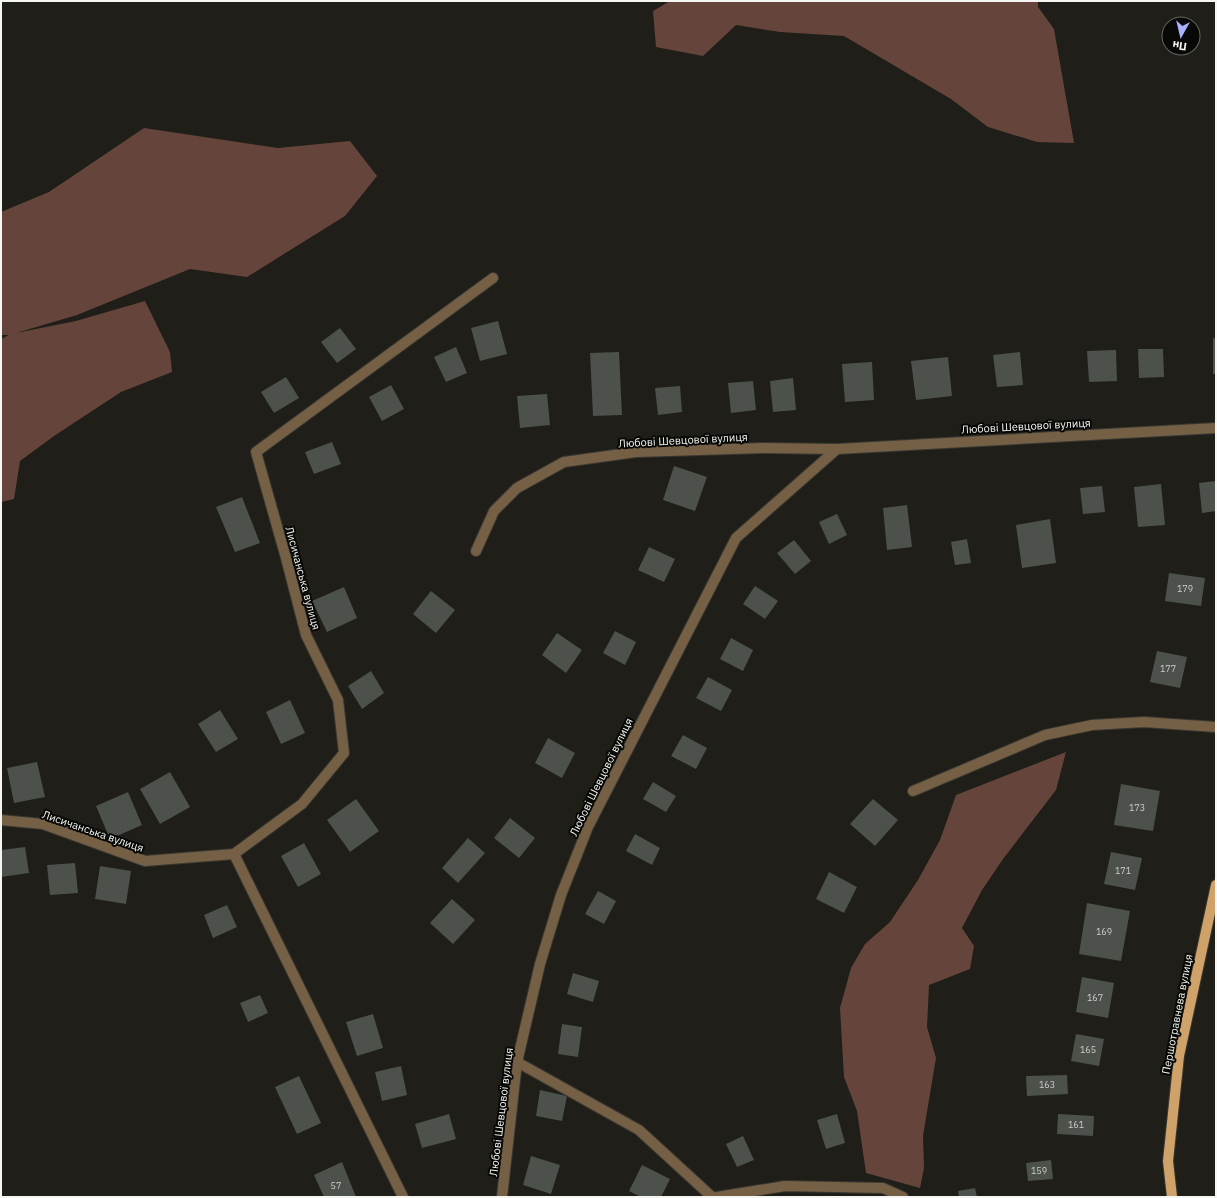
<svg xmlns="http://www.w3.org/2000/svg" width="1217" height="1198" font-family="'IBM Plex Sans',sans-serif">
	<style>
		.forest { fill: #65453b }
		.building { fill: #4c514b }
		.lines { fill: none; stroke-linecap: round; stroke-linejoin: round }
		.service-casing { stroke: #393832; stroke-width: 12 }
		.minor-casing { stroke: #393832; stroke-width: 12 }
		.tertiary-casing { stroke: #393832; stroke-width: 12 }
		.primary-casing { stroke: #393832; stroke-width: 12 }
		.service { stroke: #766045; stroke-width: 10 }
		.minor { stroke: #766045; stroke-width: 10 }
		.tertiary { stroke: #766045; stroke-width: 10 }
		.primary { stroke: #cfa269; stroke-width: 10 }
		.labels { text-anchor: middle; stroke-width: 4; stroke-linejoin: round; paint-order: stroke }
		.number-label { font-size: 9px; fill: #cbccc8 }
		.street-label { font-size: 11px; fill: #f5f5f1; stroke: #080806 }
	</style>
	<rect width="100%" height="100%" fill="#1f1e18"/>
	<g class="forest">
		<polygon points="670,1 1038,1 1038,7 1054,29 1074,143 1037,142 988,127 951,99 844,36 780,32 736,25 703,56 656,47 653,11"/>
		<polygon points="144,128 278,148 350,141 377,176 345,216 247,277 190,269 77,315 16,333 76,321 145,301 170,352 172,372 121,392 54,436 20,461 14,499 1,502 1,339 9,335 1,335 1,212 49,192"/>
		<polygon points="1066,752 1056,790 1003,859 982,890 962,928 974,946 970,969 929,985 927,1027 936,1058 923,1136 924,1168 920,1188 866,1173 857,1111 844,1077 840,1008 851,968 865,944 890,922 918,880 940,840 956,795"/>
	</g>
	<g class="building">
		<polygon points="498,321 507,354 480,361 471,328"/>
		<polygon points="340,328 356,349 337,363 321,342"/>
		<polygon points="1213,338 1216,339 1216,374 1213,374"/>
		<polygon points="456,347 467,373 446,382 434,357"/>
		<polygon points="1138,349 1163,349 1164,377 1139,378"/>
		<polygon points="1116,350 1117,381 1089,382 1087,351"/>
		<polygon points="619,352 622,415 593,416 590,353"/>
		<polygon points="1020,352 1023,385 997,387 993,355"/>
		<polygon points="948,357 952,396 916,400 911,361"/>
		<polygon points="872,362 874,400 845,402 842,364"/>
		<polygon points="286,377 299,398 274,413 261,392"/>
		<polygon points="793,378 796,410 773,412 770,381"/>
		<polygon points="753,381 756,410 731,413 728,383"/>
		<polygon points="391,385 404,409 382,421 369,397"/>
		<polygon points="680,386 682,412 658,415 655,388"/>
		<polygon points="547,394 550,425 520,428 517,396"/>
		<polygon points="332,442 341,464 314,474 305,452"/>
		<polygon points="674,466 707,477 695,511 663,500"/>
		<polygon points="1216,481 1216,511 1202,513 1199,483"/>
		<polygon points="1161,484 1165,525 1138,527 1134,487"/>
		<polygon points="1102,486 1105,512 1083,514 1080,488"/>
		<polygon points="242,497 260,543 235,552 216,507"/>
		<polygon points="907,505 912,547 887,550 883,508"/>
		<polygon points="837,514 847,535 829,544 819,522"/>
		<polygon points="1050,519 1056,563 1022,568 1016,525"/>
		<polygon points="967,539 971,563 955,565 951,542"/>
		<polygon points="794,540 811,561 795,574 777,553"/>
		<polygon points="649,547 675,559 664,582 638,570"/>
		<polygon points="1169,573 1205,578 1201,606 1165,601"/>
		<polygon points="755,586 778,601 765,619 743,604"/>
		<polygon points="344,587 357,618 327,632 312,601"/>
		<polygon points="431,591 455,610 436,633 413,614"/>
		<polygon points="615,631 636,642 625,665 603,653"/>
		<polygon points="557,633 582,650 566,673 542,655"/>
		<polygon points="731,638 753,650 743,671 720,659"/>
		<polygon points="1157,651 1187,657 1180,688 1150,682"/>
		<polygon points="371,671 384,693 362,709 348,686"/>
		<polygon points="708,677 732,690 721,711 696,698"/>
		<polygon points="290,700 305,733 281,744 266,712"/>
		<polygon points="220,710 238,739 216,752 198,724"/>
		<polygon points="683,735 707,748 696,769 671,756"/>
		<polygon points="548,738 575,753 562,778 535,763"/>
		<polygon points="37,762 45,797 14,803 7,768"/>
		<polygon points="170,772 190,807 160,824 140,789"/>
		<polygon points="653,782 676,796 666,812 643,799"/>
		<polygon points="1121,784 1160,791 1153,831 1114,825"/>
		<polygon points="128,792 142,825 110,839 96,806"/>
		<polygon points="356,799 379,831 350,852 327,820"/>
		<polygon points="873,799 898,820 875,846 850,824"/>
		<polygon points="510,818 535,838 519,858 494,838"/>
		<polygon points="635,834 660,848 652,865 626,851"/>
		<polygon points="468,838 485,853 458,883 442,868"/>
		<polygon points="304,843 321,874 298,887 281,856"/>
		<polygon points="25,847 29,873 1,877 1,850"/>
		<polygon points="1111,852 1142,858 1135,890 1104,884"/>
		<polygon points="75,863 78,893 50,895 47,865"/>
		<polygon points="100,866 131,871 126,904 95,899"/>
		<polygon points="829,872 857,887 844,913 816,899"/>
		<polygon points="598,891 616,901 604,924 585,914"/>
		<polygon points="452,899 475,920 453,944 430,923"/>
		<polygon points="1087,903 1130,911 1121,961 1079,954"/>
		<polygon points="227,905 237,927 213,938 204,915"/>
		<polygon points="573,973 599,981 593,1002 567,994"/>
		<polygon points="1082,977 1114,983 1108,1018 1076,1012"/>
		<polygon points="260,995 268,1013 248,1022 240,1003"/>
		<polygon points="373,1014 383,1048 357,1056 346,1022"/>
		<polygon points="562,1024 582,1027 578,1057 558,1054"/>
		<polygon points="1076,1034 1104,1039 1099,1066 1071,1061"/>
		<polygon points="401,1066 407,1095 382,1101 375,1072"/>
		<polygon points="1067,1075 1068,1094 1027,1096 1026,1076"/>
		<polygon points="299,1076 321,1123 297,1134 275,1087"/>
		<polygon points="540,1090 567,1096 562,1121 536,1116"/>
		<polygon points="449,1114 456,1139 422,1148 415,1124"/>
		<polygon points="837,1114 845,1143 826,1149 817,1120"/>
		<polygon points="1058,1114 1094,1116 1093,1136 1057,1134"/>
		<polygon points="743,1136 754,1160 737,1167 726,1144"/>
		<polygon points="531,1156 560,1165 551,1194 523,1185"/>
		<polygon points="1051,1160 1053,1179 1028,1181 1026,1163"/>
		<polygon points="342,1162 356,1197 324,1197 314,1175"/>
		<polygon points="642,1165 670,1179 661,1197 641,1197 629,1191"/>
		<polygon points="975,1188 977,1197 959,1197 958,1191"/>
	</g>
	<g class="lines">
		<defs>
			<polyline id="service" points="913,791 1045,735 1092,725 1144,722 1216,727"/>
			<g id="minor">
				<polyline points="476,551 494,511 517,488 564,462 636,452 763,448 837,449"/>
				<polyline points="1,820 43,824 145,861 234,854 302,804 344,753 338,700 306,635 286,558 256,452 493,278"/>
				<polyline points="234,854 403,1197"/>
				<polyline points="517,1062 639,1130 712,1197"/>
				<polyline points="717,1197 785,1186 883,1188 903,1197"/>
			</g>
			<polyline id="tertiary" points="502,1197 517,1062 540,964 561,895 588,827 736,538 837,449 1216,428"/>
			<polyline id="primary" points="1172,1197 1168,1161 1179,1056 1216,885"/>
		</defs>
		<use href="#service" class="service-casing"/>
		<use href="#minor" class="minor-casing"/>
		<use href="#tertiary" class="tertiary-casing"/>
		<use href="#primary" class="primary-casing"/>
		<use href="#service" class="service"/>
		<use href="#minor" class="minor"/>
		<use href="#tertiary" class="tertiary"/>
		<use href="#primary" class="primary"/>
	</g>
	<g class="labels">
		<g class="number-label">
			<text x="1185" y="592">179</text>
			<text x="1168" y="672">177</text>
			<text x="1137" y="811">173</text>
			<text x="1123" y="874">171</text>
			<text x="1104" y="935">169</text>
			<text x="1095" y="1001">167</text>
			<text x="1088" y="1053">165</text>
			<text x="1047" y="1088">163</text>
			<text x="1076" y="1128">161</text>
			<text x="1039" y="1174">159</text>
			<text x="336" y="1189">57</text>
		</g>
		<g class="street-label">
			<text transform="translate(1026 426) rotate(-3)" y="4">Любові Шевцової вулиця</text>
			<text transform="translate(683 440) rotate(-3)" y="4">Любові Шевцової вулиця</text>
			<text transform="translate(303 578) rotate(75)" y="4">Лисичанська вулиця</text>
			<text transform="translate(601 777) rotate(-64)" y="4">Любові Шевцової вулиця</text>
			<text transform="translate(93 831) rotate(19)" y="4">Лисичанська вулиця</text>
			<text transform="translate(1177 1014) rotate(-79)" y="4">Першотравнева вулиця</text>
			<text transform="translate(501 1112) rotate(-83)" y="4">Любові Шевцової вулиця</text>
		</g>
	</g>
	<rect width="1217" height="1198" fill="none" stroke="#f5f5f1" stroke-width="4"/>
	<g transform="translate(1181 36) rotate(188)"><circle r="19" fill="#080806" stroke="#676764"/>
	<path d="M0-3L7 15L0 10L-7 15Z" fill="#a7b1fc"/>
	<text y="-6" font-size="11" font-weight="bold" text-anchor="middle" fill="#f5f5f1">Пн</text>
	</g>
</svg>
